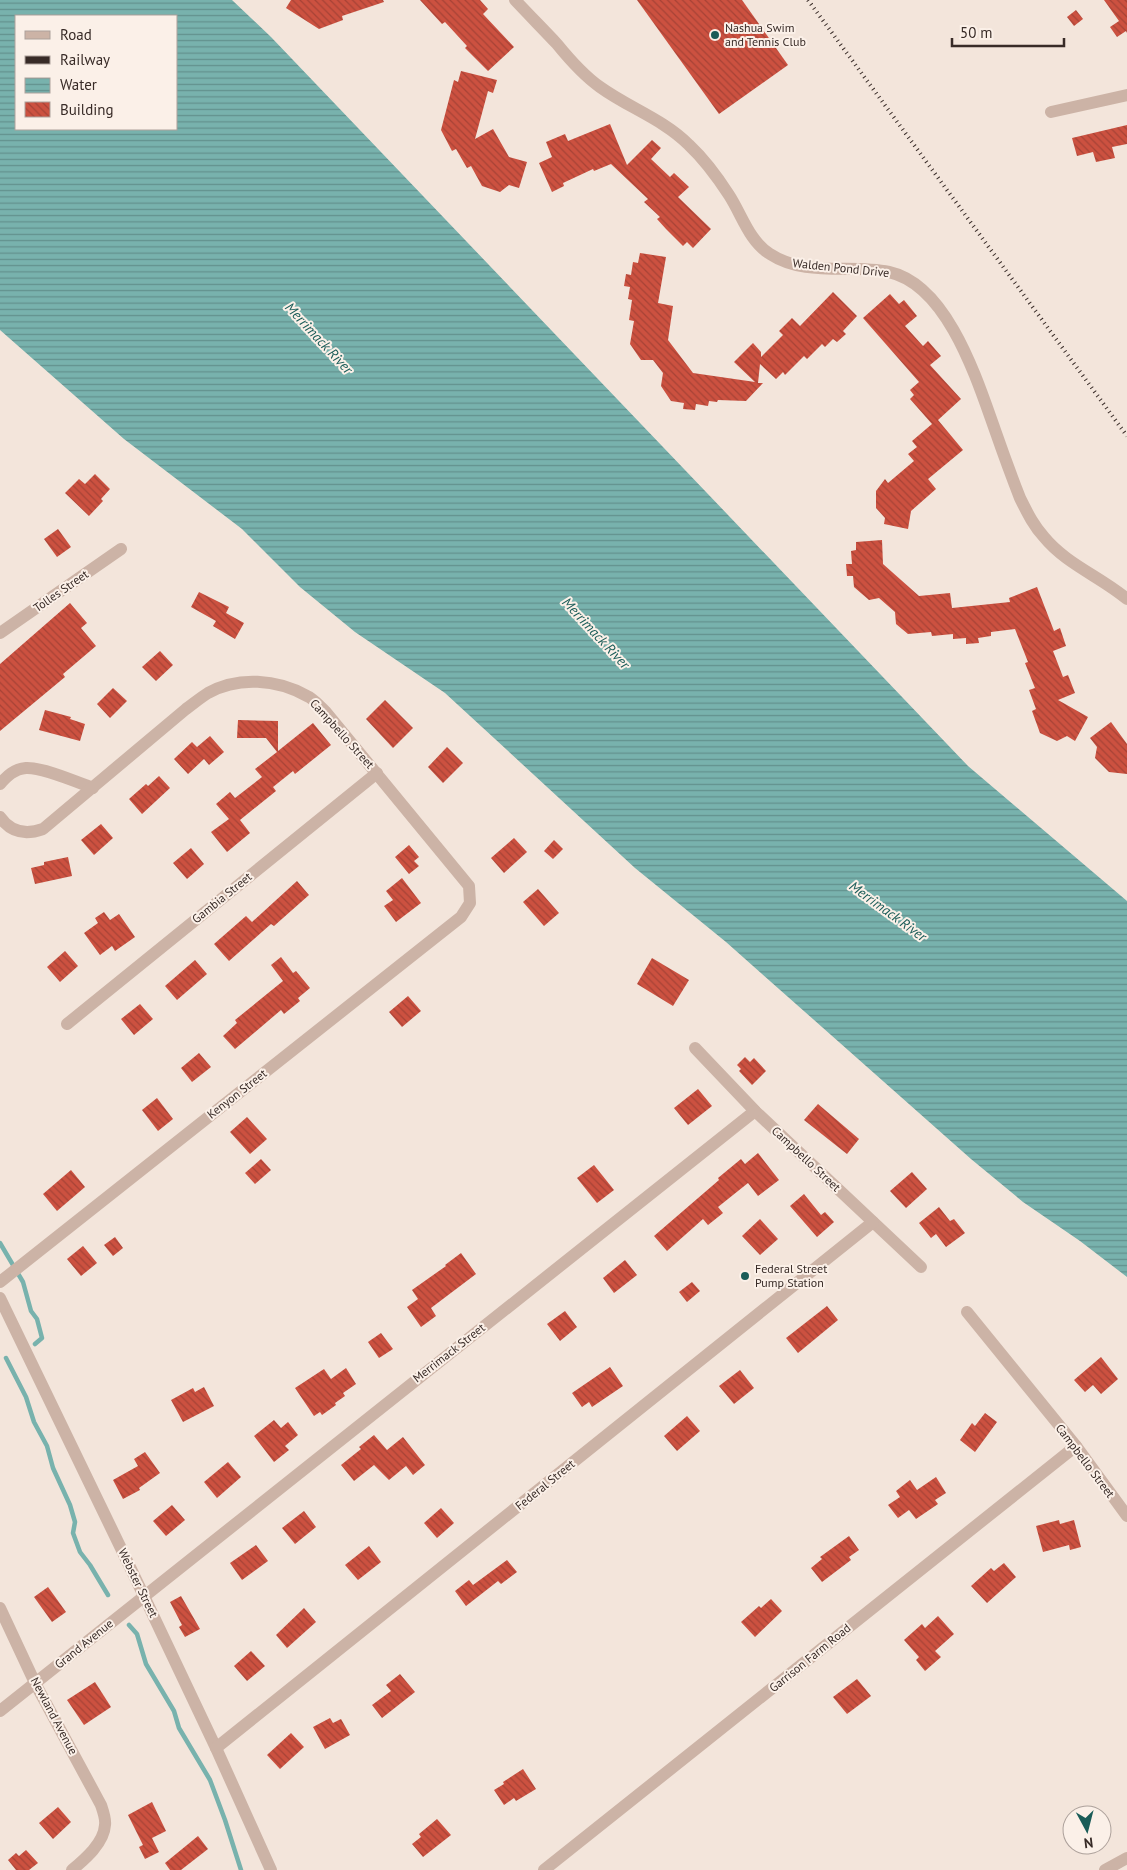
<svg xmlns="http://www.w3.org/2000/svg" width="1127" height="1870" font-family="'PT Sans',sans-serif">
	<style>
		.water { fill: url(#water-rules); fill-rule: evenodd }
		.lines { fill: none; stroke-linecap: round; stroke-linejoin: round }
		.stream { stroke: #78b2ad; stroke-width: 4.5 }
		.building { fill: url(#building-back-hatch) }
		.street { stroke: #ccb3a6; stroke-width: 12 }
		.rail { stroke: #382b27; stroke-width: 4; stroke-dasharray: 1 4; stroke-linecap: butt }
		.poi-dot { fill: #1a5c58; stroke: #fbf0e8; stroke-width: 2 }
		.labels { text-anchor: middle; stroke-width: 4; stroke-linejoin: round; paint-order: stroke }
		.poi-label { font-size: 12px; fill: #382b27; stroke: #fbf0e8; text-anchor: start }
		.street-label { font-size: 12px; fill: #382b27; stroke: #fbf0e8 }
		.water-label { font-size: 14px; font-style: italic; fill: #1a5c58; stroke: #fbf0e8 }
	</style>
	<defs>
		<pattern id="water-rules" width="6" height="5" patternUnits="userSpaceOnUse" patternTransform="scale(1.25)"><rect width="6" height="5" fill="#78b2ad"/><path d="M0 2.5h6" fill="none" stroke="#63918d"/></pattern>
		<pattern id="building-back-hatch" width="6" height="6" patternUnits="userSpaceOnUse" patternTransform="scale(1.25)"><rect width="6" height="6" fill="#cc5140"/><path d="M-1 5l2 2M0 0l6 6M5-1l2 2" fill="none" stroke="#a74336"/></pattern>
	</defs>
	<rect width="100%" height="100%" fill="#f3e5db"/>
	<path class="water" d="M0,0H232L271,37L968,766L1127,901V1277L1080,1241L1023,1202L971,1159L726,942L635,868L445,693L355,632L300,587L242,529L124,439L0,330ZM16,16H176V129H16Z"/>
	<g class="lines">
		<g class="stream">
			<polyline points="0,1243 23,1282 31,1311 37,1319 42,1338 35,1344"/>
			<polyline points="6,1358 26,1397 34,1422 47,1446 53,1468 70,1505 75,1522 73,1533 80,1552 90,1565 108,1595"/>
			<polyline points="129,1625 137,1634 146,1664 174,1711 179,1728 210,1780 225,1820 241,1870"/>
		</g>
	</g>
	<g class="building">
		<polygon points="291,0 383,0 384,2 342,16 343,20 319,29 286,8"/>
		<polygon points="420,0 480,0 488,9 483,14 514,47 488,71 465,48 467,46 445,22 442,24"/>
		<polygon points="637,0 742,0 788,65 719,114"/>
		<polygon points="1104,0 1127,0 1127,33 1126,31 1117,37 1110,27 1119,21"/>
		<polygon points="1076,10 1083,19 1074,26 1067,17"/>
		<polygon points="461,71 497,80 493,93 488,91 475,139 493,129 509,157 527,162 519,188 509,185 500,192 482,186 471,166 467,168 456,149 452,151 441,130 454,80 458,82"/>
		<polygon points="610,124 627,165 652,140 661,148 651,159 670,177 674,173 689,187 678,197 711,229 693,248 687,242 683,246 666,229 657,219 660,217 644,202 648,199 611,164 594,171 593,169 563,183 564,186 552,192 539,163 552,157 546,142 565,134 568,141"/>
		<polygon points="1127,125 1127,144 1112,147 1115,158 1096,162 1093,152 1077,156 1072,138"/>
		<polygon points="640,253 666,257 658,303 673,306 668,340 693,373 755,382 734,362 753,343 761,352 761,357 783,335 779,331 792,318 800,326 833,292 857,316 843,331 846,334 837,342 833,339 825,347 822,344 807,359 804,356 785,375 783,372 776,379 760,364 758,383 763,383 746,401 718,400 717,402 709,401 708,406 696,404 695,410 683,409 684,403 671,401 661,386 663,373 653,360 641,360 630,344 634,321 629,320 632,300 628,299 630,287 624,286 626,274 631,275 633,262 638,263"/>
		<polygon points="890,294 899,304 904,300 917,316 905,326 923,346 928,341 941,356 930,365 961,399 938,420 963,450 928,479 936,489 911,511 908,529 884,524 885,518 876,508 876,491 885,479 888,483 914,461 908,454 917,447 912,441 932,424 910,399 914,395 910,390 919,382 863,318"/>
		<polygon points="95,474 110,489 101,499 103,501 89,516 65,493 79,479 85,484"/>
		<polygon points="58,529 71,547 57,557 44,539"/>
		<polygon points="882,540 883,564 919,596 950,593 952,608 1010,602 1009,598 1037,587 1054,631 1060,628 1066,646 1053,651 1063,677 1068,675 1075,693 1058,700 1088,717 1075,741 1067,736 1057,741 1040,733 1032,711 1036,709 1029,690 1035,688 1025,663 1028,662 1015,629 991,632 991,636 978,638 979,643 966,644 966,638 953,639 953,634 932,636 931,632 908,634 896,624 895,612 879,598 869,600 854,587 853,576 847,576 846,564 852,564 851,551 856,550 856,542"/>
		<polygon points="199,592 229,607 226,613 244,623 235,639 213,626 216,621 191,607"/>
		<polygon points="70,603 87,623 81,628 96,646 63,674 65,677 0,731 0,664"/>
		<polygon points="160,651 173,665 156,681 142,667"/>
		<polygon points="113,688 127,701 110,718 97,704"/>
		<polygon points="385,700 413,728 393,748 366,719"/>
		<polygon points="45,710 71,717 70,719 85,724 80,741 39,730"/>
		<polygon points="238,720 278,721 278,751 313,723 331,745 295,774 293,771 273,787 276,791 240,820 250,833 227,852 211,832 229,819 216,804 230,792 235,798 262,777 255,769 277,752 266,738 237,738"/>
		<polygon points="1111,722 1127,744 1127,774 1109,772 1095,758 1097,747 1090,738"/>
		<polygon points="210,736 224,752 209,765 204,759 188,774 174,759 192,742 197,747"/>
		<polygon points="447,747 463,763 443,783 428,767"/>
		<polygon points="159,776 170,788 142,814 129,799 146,784 148,786"/>
		<polygon points="101,824 113,838 94,855 81,840"/>
		<polygon points="514,838 527,852 504,873 491,858"/>
		<polygon points="554,840 563,849 553,859 544,851"/>
		<polygon points="409,845 419,857 414,861 419,866 409,874 395,857"/>
		<polygon points="191,848 204,864 187,879 173,863"/>
		<polygon points="68,857 72,876 35,884 31,868 44,865 44,862"/>
		<polygon points="402,878 421,903 396,922 384,906 393,900 386,891"/>
		<polygon points="297,881 309,895 274,926 271,924 229,961 214,944 246,916 252,922"/>
		<polygon points="538,889 559,913 544,926 523,902"/>
		<polygon points="104,912 110,920 119,914 135,937 115,951 112,946 100,955 84,933 98,923 95,918"/>
		<polygon points="65,951 78,966 60,982 47,967"/>
		<polygon points="281,957 293,973 296,971 310,988 298,998 300,1001 284,1014 281,1010 235,1049 223,1036 237,1023 235,1020 283,981 271,965"/>
		<polygon points="652,958 689,980 673,1006 637,984"/>
		<polygon points="195,960 207,974 177,1000 165,986"/>
		<polygon points="408,996 421,1011 402,1027 389,1012"/>
		<polygon points="140,1004 153,1019 134,1035 121,1019"/>
		<polygon points="199,1053 211,1067 192,1082 181,1068"/>
		<polygon points="745,1057 750,1062 754,1058 766,1071 752,1085 739,1071 741,1069 737,1065"/>
		<polygon points="698,1089 712,1106 688,1125 674,1108"/>
		<polygon points="157,1098 173,1119 158,1131 142,1110"/>
		<polygon points="818,1104 859,1139 847,1154 804,1120"/>
		<polygon points="247,1117 267,1139 250,1154 230,1132"/>
		<polygon points="758,1153 779,1180 758,1196 748,1183 718,1207 723,1213 708,1225 703,1219 667,1251 654,1236 719,1180 718,1178 741,1159 745,1164"/>
		<polygon points="261,1159 271,1170 255,1184 245,1173"/>
		<polygon points="594,1165 614,1190 597,1203 577,1178"/>
		<polygon points="71,1170 85,1187 57,1211 43,1194"/>
		<polygon points="912,1172 927,1189 906,1208 890,1191"/>
		<polygon points="804,1194 821,1215 825,1212 834,1222 817,1237 790,1206"/>
		<polygon points="939,1207 950,1221 954,1219 965,1233 946,1247 936,1234 931,1238 919,1223"/>
		<polygon points="760,1219 778,1239 760,1255 742,1236"/>
		<polygon points="115,1237 123,1248 113,1256 104,1245"/>
		<polygon points="83,1246 97,1263 81,1276 67,1259"/>
		<polygon points="461,1253 476,1274 431,1308 436,1316 421,1327 407,1307 418,1299 412,1290 446,1266 445,1265"/>
		<polygon points="625,1260 637,1275 614,1293 603,1278"/>
		<polygon points="692,1282 700,1291 687,1302 679,1292"/>
		<polygon points="827,1306 838,1320 798,1353 786,1338"/>
		<polygon points="565,1311 577,1327 560,1341 547,1324"/>
		<polygon points="381,1333 393,1349 379,1358 368,1342"/>
		<polygon points="1101,1357 1118,1379 1101,1394 1093,1385 1085,1392 1074,1380"/>
		<polygon points="610,1367 623,1386 592,1407 589,1402 582,1407 572,1393"/>
		<polygon points="346,1368 356,1384 343,1393 345,1396 335,1403 336,1405 322,1415 320,1412 314,1416 295,1388 324,1369 331,1379"/>
		<polygon points="740,1370 754,1388 734,1404 719,1386"/>
		<polygon points="204,1387 214,1406 183,1422 171,1400 193,1388 195,1392"/>
		<polygon points="985,1413 997,1422 975,1452 960,1440 972,1423 975,1426"/>
		<polygon points="687,1416 700,1431 677,1451 664,1436"/>
		<polygon points="274,1420 281,1428 288,1422 298,1435 285,1446 289,1450 274,1462 254,1436"/>
		<polygon points="374,1435 387,1450 403,1437 425,1465 413,1475 406,1466 389,1480 374,1465 354,1481 341,1465 361,1449 359,1447"/>
		<polygon points="145,1452 160,1473 139,1488 140,1490 123,1499 113,1480 138,1466 134,1459"/>
		<polygon points="228,1462 241,1477 217,1498 204,1482"/>
		<polygon points="936,1477 946,1493 935,1500 938,1504 916,1519 909,1510 898,1518 888,1505 900,1497 896,1491 910,1480 917,1490"/>
		<polygon points="172,1505 185,1520 166,1536 153,1521"/>
		<polygon points="441,1508 454,1523 437,1538 424,1523"/>
		<polygon points="304,1511 316,1527 295,1544 282,1528"/>
		<polygon points="1059,1520 1060,1524 1074,1520 1081,1547 1070,1550 1069,1545 1043,1552 1036,1526"/>
		<polygon points="849,1536 859,1550 849,1557 851,1560 822,1582 811,1568 822,1559 820,1557"/>
		<polygon points="256,1545 268,1561 242,1580 230,1563"/>
		<polygon points="369,1546 381,1562 358,1580 345,1565"/>
		<polygon points="507,1560 517,1572 501,1584 498,1581 466,1606 455,1591 469,1580 473,1585"/>
		<polygon points="1004,1563 1016,1577 987,1603 971,1586 991,1568 994,1571"/>
		<polygon points="48,1587 66,1612 52,1622 34,1597"/>
		<polygon points="181,1596 200,1629 185,1637 179,1627 182,1625 170,1602"/>
		<polygon points="771,1599 782,1611 755,1637 741,1622 759,1606 761,1608"/>
		<polygon points="304,1608 316,1622 287,1648 276,1635"/>
		<polygon points="938,1616 954,1634 935,1651 941,1657 925,1671 916,1660 919,1657 904,1640 922,1624 925,1628"/>
		<polygon points="251,1651 265,1666 247,1681 234,1666"/>
		<polygon points="400,1674 415,1692 382,1718 372,1705 391,1691 386,1685"/>
		<polygon points="857,1679 871,1696 847,1714 833,1697"/>
		<polygon points="95,1682 111,1707 84,1725 67,1700"/>
		<polygon points="330,1718 333,1723 341,1719 350,1735 325,1749 313,1727"/>
		<polygon points="291,1733 304,1747 280,1769 267,1755"/>
		<polygon points="523,1769 536,1789 516,1801 514,1798 504,1805 494,1790 504,1784 503,1782"/>
		<polygon points="152,1802 166,1831 152,1838 159,1852 145,1859 139,1847 143,1845 128,1815"/>
		<polygon points="58,1807 71,1822 53,1839 39,1823"/>
		<polygon points="437,1819 451,1835 423,1857 412,1844 421,1837 419,1834"/>
		<polygon points="198,1836 208,1849 181,1870 170,1870 165,1863"/>
		<polygon points="26,1850 38,1863 29,1870 16,1870 8,1860 16,1853 19,1856"/>
	</g>
	<g class="lines">
		<g class="street">
			<path d="M515,0C529,15 543,29 557,44C570,60 583,75 600,87C629,108 663,119 689,145C704,159 718,178 729,195C742,215 749,241 770,254C805,277 850,264 889,272C948,285 977,380 995,430C1003,453 1011,475 1020,498C1027,512 1033,525 1044,537C1066,564 1101,577 1127,599"/>
			<polyline points="1051,112 1127,95"/>
			<polyline points="0,633 121,549"/>
			<path d="M0,784C7,776 14,769 26,768C42,767 77,782 93,788"/>
			<path d="M0,817C11,833 26,835 43,829L186,709C193,704 200,698 208,693C238,676 277,679 307,696C314,699 319,706 325,711L469,886L470,903L461,917L0,1282"/>
			<polyline points="67,1024 377,773"/>
			<polyline points="695,1048 755,1111 921,1267"/>
			<polyline points="0,1298 144,1596 216,1748 271,1870"/>
			<polyline points="967,1312 1076,1446 1127,1516"/>
			<path d="M0,1608L35,1683L101,1805C103,1811 106,1819 105,1825C104,1843 85,1859 72,1870"/>
			<polyline points="0,1711 755,1111"/>
			<polyline points="216,1748 873,1222"/>
			<polyline points="544,1870 1076,1446"/>
			<polyline points="1105,1870 1127,1858"/>
		</g>
		<polyline class="rail" points="808,0 1127,436"/>
	</g>
	<g class="poi-dot">
		<circle cx="715" cy="35" r="5"/>
		<circle cx="745" cy="1276" r="5"/>
	</g>
	<g class="labels">
		<g class="poi-label">
			<text x="725" y="32">Nashua Swim<tspan x="725" dy="14">and Tennis Club</tspan></text>
			<text x="755" y="1273">Federal Street<tspan x="755" dy="14">Pump Station</tspan></text>
		</g>
		<g class="street-label">
			<text transform="translate(841 268) rotate(6)" y="4">Walden Pond Drive</text>
			<text transform="translate(61 591) rotate(-35)" y="4">Tolles Street</text>
			<text transform="translate(342 734) rotate(48)" y="4">Campbello Street</text>
			<text transform="translate(222 898) rotate(-39)" y="4">Gambia Street</text>
			<text transform="translate(237 1094) rotate(-38)" y="4">Kenyon Street</text>
			<text transform="translate(806 1159) rotate(43)" y="4">Campbello Street</text>
			<text transform="translate(449 1353) rotate(-38)" y="4">Merrimack Street</text>
			<text transform="translate(1085 1461) rotate(53)" y="4">Campbello Street</text>
			<text transform="translate(545 1485) rotate(-39)" y="4">Federal Street</text>
			<text transform="translate(138 1583) rotate(64)" y="4">Webster Street</text>
			<text transform="translate(84 1644) rotate(-39)" y="4">Grand Avenue</text>
			<text transform="translate(810 1658) rotate(-39)" y="4">Garrison Farm Road</text>
			<text transform="translate(54 1716) rotate(62)" y="4">Newland Avenue</text>
		</g>
		<g class="water-label">
			<text transform="translate(319 338) rotate(47)" y="5">Merrimack River</text>
			<text transform="translate(596 633) rotate(47)" y="5">Merrimack River</text>
			<text transform="translate(888 911) rotate(36)" y="5">Merrimack River</text>
		</g>
	</g>
	<rect x="15" y="15" width="162" height="115" fill="#fbf0e8" stroke="#ada19b"/>
	<rect x="25" y="31" width="25" height="8" fill="#ccb3a6" stroke="#ada19b"/>
	<text x="60" y="40" font-size="15" fill="#382b27">Road</text>
	<rect x="25" y="56" width="25" height="8" fill="#382b27" stroke="#ada19b"/>
	<text x="60" y="65" font-size="15" fill="#382b27">Railway</text>
	<rect x="25" y="78" width="25" height="15" fill="url(#water-rules)" stroke="#ada19b"/>
	<text x="60" y="90" font-size="15" fill="#382b27">Water</text>
	<rect x="25" y="102" width="25" height="15" fill="url(#building-back-hatch)" stroke="#ada19b"/>
	<text x="60" y="115" font-size="15" fill="#382b27">Building</text>
	<g transform="translate(1087 1830) rotate(173)"><circle r="24" fill="#fbf0e8" stroke="#ada19b"/>
	<path d="M0-4L9 19L0 12L-9 19Z" fill="#1a5c58"/>
	<text y="-8" font-size="14" font-weight="bold" text-anchor="middle" fill="#382b27">N</text>
	</g>
	<path d="M952 38v8h112v-8" fill="none" stroke="#382b27" stroke-width="2.5"/>
	<text x="960" y="38" font-size="15" fill="#382b27" stroke="#fbf0e8" stroke-width="4" paint-order="stroke">50 m</text>
</svg>
